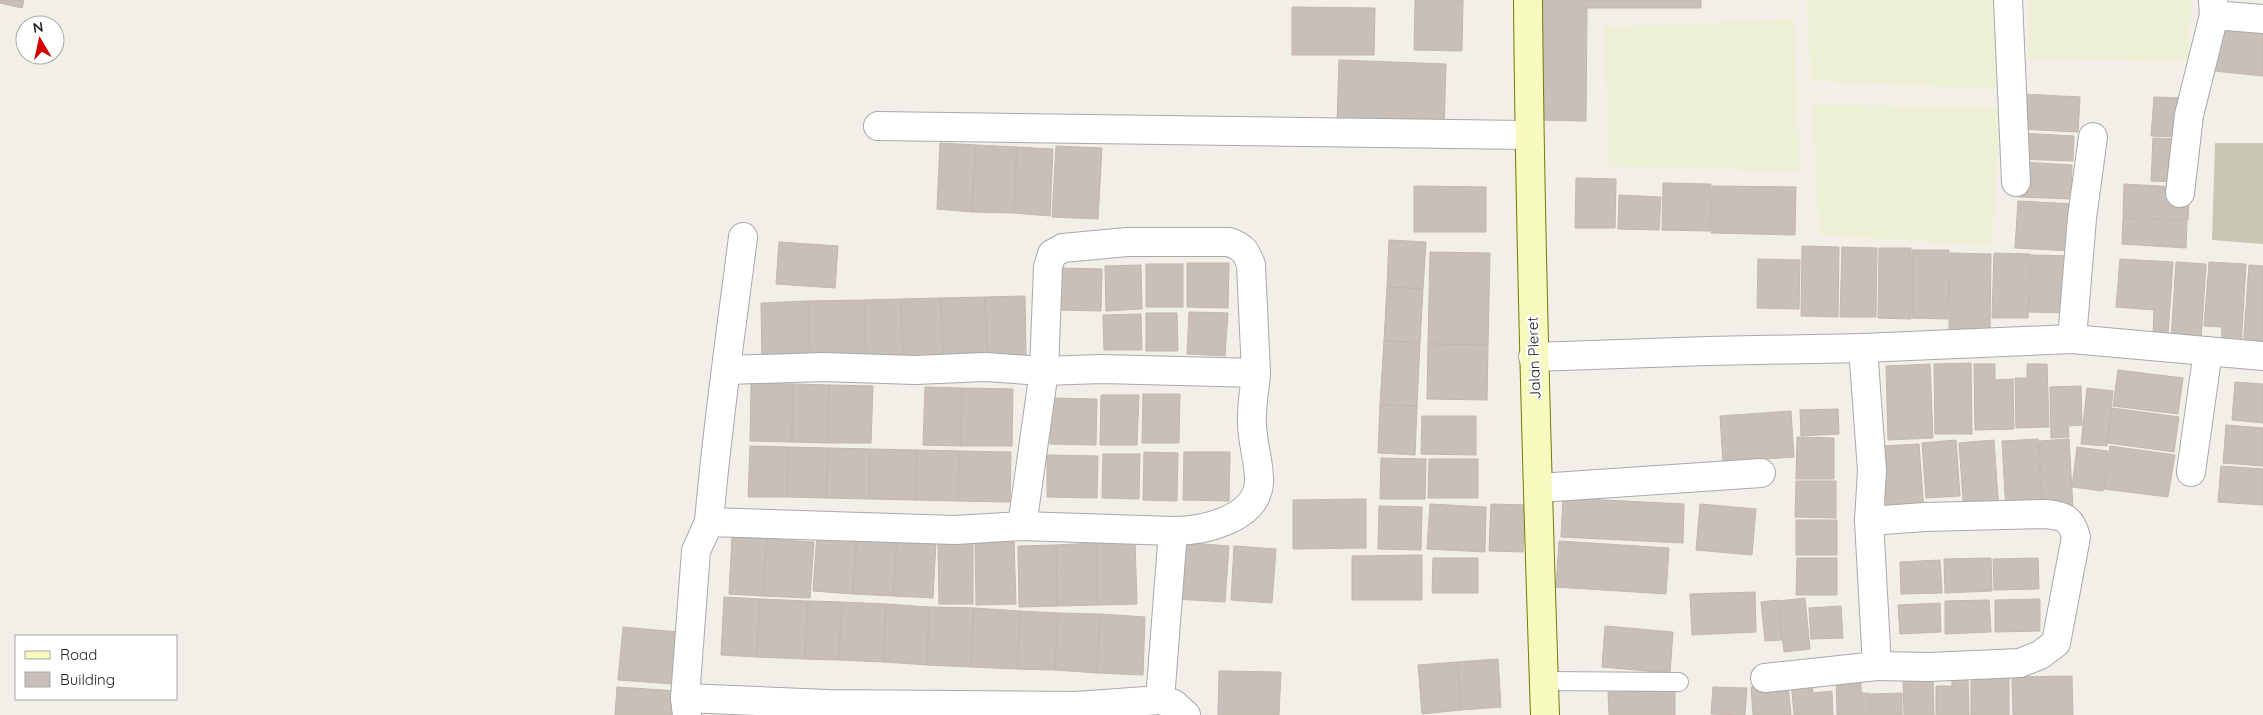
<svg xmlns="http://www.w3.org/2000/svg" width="2263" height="715" font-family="Quicksand,sans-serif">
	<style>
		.construction { fill: #c7c7b4 }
		.farmland { fill: #eef0d5 }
		.building { fill: #c7bfb8; stroke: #c4b6ab }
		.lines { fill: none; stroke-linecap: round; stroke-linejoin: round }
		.lane-casing { stroke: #a9a9a9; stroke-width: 20 }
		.street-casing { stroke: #a9a9a9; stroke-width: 30 }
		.secondary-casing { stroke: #707d05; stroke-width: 30 }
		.lane { stroke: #fff; stroke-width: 18 }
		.street { stroke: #fff; stroke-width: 28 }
		.secondary { stroke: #f7fabf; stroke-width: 28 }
		.labels { text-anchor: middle; stroke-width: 4; stroke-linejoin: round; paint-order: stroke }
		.street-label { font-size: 15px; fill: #222; stroke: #fff }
	</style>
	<rect width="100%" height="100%" fill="#f2efe9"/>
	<polygon class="construction" points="2215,143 2263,143 2263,244 2212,240"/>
	<g class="farmland">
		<polygon points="1806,0 1998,0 1997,89 1811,81"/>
		<polygon points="2028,0 2191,0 2189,61 2028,59"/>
		<polygon points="1794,19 1800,172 1609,166 1604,27"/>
		<polygon points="1812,105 2001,107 1992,246 1819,235"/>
	</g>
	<g class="building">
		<polygon points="0,0 24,0 22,8 0,3"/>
		<polygon points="1415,0 1463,0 1462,51 1414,50"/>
		<polygon points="1539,0 1701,0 1701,8 1587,8 1586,121 1538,120"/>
		<polygon points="1292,7 1375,8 1374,55 1292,55"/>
		<polygon points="2219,28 2263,33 2263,76 2214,71"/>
		<polygon points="1339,60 1446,64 1444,129 1337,125"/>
		<polygon points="2022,94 2080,97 2078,132 2019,129"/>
		<polygon points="2154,97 2183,98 2181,137 2151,136"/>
		<polygon points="2019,133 2074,136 2073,161 2017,159"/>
		<polygon points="2153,138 2180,139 2178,182 2151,181"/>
		<polygon points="940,143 976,145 972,212 937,209"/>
		<polygon points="976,145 1017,147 1014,213 972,212"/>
		<polygon points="1056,146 1102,148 1098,219 1052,217"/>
		<polygon points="1017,147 1053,149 1050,216 1014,213"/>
		<polygon points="2021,162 2072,165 2071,199 2019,197"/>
		<polygon points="1576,178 1616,179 1615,228 1575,228"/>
		<polygon points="1663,183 1711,184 1710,231 1662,230"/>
		<polygon points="2124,184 2178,187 2189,200 2188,220 2123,217"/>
		<polygon points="1414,186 1486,187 1486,232 1414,232"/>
		<polygon points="1712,186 1796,187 1795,235 1711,233"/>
		<polygon points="1619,195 1661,197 1659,230 1618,229"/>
		<polygon points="2018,201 2074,204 2071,251 2015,248"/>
		<polygon points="2123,218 2187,221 2186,248 2122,244"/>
		<polygon points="1389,240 1426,242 1423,289 1387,287"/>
		<polygon points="779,242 838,246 835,288 776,284"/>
		<polygon points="1802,246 1839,247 1838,317 1801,316"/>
		<polygon points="1842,247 1877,248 1876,317 1840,317"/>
		<polygon points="1879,248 1911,248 1911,319 1878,318"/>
		<polygon points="1912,250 1949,250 1948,319 1912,318"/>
		<polygon points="1430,252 1490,253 1488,345 1428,344"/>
		<polygon points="1950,253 1991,254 1990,332 1949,332"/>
		<polygon points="1994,253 2030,254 2028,318 1992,318"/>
		<polygon points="2031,255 2073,256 2071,313 2029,312"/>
		<polygon points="1758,259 1800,260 1799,309 1757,308"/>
		<polygon points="2120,259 2173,262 2168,335 2153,334 2154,310 2116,307"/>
		<polygon points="2176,262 2206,264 2201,341 2171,339"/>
		<polygon points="2209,262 2246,264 2241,347 2221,346 2222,327 2204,326"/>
		<polygon points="1187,263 1229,263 1228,308 1187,307"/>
		<rect x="1146" y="264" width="37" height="43"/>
		<polygon points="1141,265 1142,309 1106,311 1105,266"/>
		<polygon points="2249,265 2263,266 2263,351 2243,349"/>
		<polygon points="1062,268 1102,269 1101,311 1060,310"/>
		<polygon points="1387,287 1423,289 1420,343 1384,341"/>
		<polygon points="1025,296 1026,355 987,356 985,297"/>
		<polygon points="985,297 987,356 943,357 941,298"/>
		<polygon points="941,298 943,357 903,359 901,299"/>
		<polygon points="901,299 903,359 866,359 864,300"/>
		<polygon points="864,300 866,359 810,361 808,301"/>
		<polygon points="808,301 810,361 762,362 761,303"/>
		<polygon points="1189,312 1228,313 1225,356 1187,354"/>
		<polygon points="1146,313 1177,313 1178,351 1146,351"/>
		<polygon points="1141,314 1142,350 1104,350 1103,315"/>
		<polygon points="1384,341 1420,343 1417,406 1380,405"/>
		<polygon points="1428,344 1488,345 1487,400 1427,399"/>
		<polygon points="1971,363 1972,434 1935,434 1934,364"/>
		<polygon points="1930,364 1933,438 1888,440 1886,366"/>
		<polygon points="1974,364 1995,364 1995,380 2013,379 2014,429 1975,430"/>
		<polygon points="2027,364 2047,364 2049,427 2016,428 2015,378 2027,378"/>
		<polygon points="2118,370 2183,378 2178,414 2113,406"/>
		<polygon points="2235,382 2263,384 2263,423 2232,420"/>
		<polygon points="751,383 793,384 792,442 750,441"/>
		<polygon points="793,384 829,385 828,443 792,442"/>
		<polygon points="829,385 873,386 871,443 828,443"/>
		<polygon points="2081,386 2082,425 2068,426 2069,437 2051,438 2050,387"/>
		<polygon points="925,387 962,388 961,446 923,445"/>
		<polygon points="962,388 1013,389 1012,446 961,446"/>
		<polygon points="2087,388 2113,391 2107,446 2081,444"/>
		<polygon points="1143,394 1180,394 1179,443 1142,443"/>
		<polygon points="1101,395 1139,395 1137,445 1100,445"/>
		<polygon points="1051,398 1097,399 1096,445 1050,444"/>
		<polygon points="1380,405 1417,406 1415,455 1378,453"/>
		<polygon points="2112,408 2179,417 2174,452 2108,443"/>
		<polygon points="1838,409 1839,434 1801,436 1800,410"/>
		<polygon points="1791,411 1794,457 1723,462 1720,416"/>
		<polygon points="1422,416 1476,416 1476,455 1421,454"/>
		<polygon points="2226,425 2263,428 2263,466 2223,463"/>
		<polygon points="1797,437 1834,438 1834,479 1796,479"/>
		<polygon points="2038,439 2042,509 2006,512 2002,441"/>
		<polygon points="2069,439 2073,509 2043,510 2039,441"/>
		<polygon points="1956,440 1960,496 1926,498 1922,443"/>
		<polygon points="1994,440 1999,511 1964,513 1959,443"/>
		<polygon points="1919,444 1924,512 1887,514 1882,446"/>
		<polygon points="750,446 788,447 787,497 748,497"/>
		<polygon points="2110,446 2175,455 2168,497 2104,489"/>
		<polygon points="788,447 828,448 826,498 787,497"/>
		<polygon points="2077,447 2108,451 2103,491 2072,487"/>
		<polygon points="828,448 870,449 870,499 826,498"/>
		<polygon points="870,449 917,450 916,500 870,499"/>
		<polygon points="917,450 959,451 958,501 916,500"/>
		<polygon points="959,451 1011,452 1010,502 958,501"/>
		<polygon points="1144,452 1178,453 1177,501 1143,500"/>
		<polygon points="1184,452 1230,452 1229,501 1183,500"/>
		<polygon points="1103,454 1140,454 1139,499 1102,498"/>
		<polygon points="1047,455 1098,456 1097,498 1047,497"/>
		<polygon points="1381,458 1426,459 1425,499 1380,499"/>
		<polygon points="1429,459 1478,459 1478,498 1428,498"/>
		<polygon points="2221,466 2263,469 2263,505 2218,502"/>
		<polygon points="1796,481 1836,481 1836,518 1795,517"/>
		<polygon points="1563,498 1684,504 1683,543 1561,537"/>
		<polygon points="1366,499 1366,548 1293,549 1293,500"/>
		<polygon points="1430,504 1486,507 1485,552 1427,549"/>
		<polygon points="1491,504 1525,505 1523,552 1489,551"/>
		<polygon points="1700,504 1756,509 1752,555 1696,550"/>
		<polygon points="1379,506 1422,507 1421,550 1378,549"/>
		<rect x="1796" y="520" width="41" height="35"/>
		<polygon points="817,534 857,537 853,594 813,591"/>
		<polygon points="732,537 767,539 763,596 729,594"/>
		<polygon points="857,537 897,539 893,596 853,594"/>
		<polygon points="767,539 814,542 810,598 763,596"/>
		<polygon points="897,539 936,541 933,598 893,596"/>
		<polygon points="1559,541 1669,548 1666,594 1556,587"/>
		<polygon points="938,542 973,542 973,604 939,604"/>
		<polygon points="1014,542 1016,604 976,605 975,543"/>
		<polygon points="1135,542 1137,604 1097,605 1096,543"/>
		<polygon points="1179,542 1229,546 1225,602 1175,599"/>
		<polygon points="1096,543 1097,605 1057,606 1056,545"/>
		<polygon points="1056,545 1057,606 1019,607 1018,546"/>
		<polygon points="1234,546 1276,549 1272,603 1231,600"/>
		<polygon points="1422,555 1422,600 1352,600 1352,556"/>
		<polygon points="1433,558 1478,558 1478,593 1432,593"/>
		<polygon points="1797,558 1837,558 1837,595 1796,595"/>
		<polygon points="1991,558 1992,591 1945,593 1944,559"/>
		<polygon points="2038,558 2039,589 1994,590 1993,559"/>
		<polygon points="1940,560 1942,593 1901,594 1900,562"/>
		<polygon points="1755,592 1756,632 1692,635 1690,594"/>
		<polygon points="724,597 760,599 757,657 721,655"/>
		<polygon points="1805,598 1810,649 1784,652 1778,601"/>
		<polygon points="760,599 808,601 805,659 757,657"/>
		<polygon points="2040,599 2040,631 1995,632 1995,600"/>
		<polygon points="1778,600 1782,640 1765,641 1761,602"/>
		<polygon points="1989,600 1991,632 1945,634 1945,601"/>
		<polygon points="808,601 842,602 839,660 805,659"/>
		<polygon points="842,602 886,604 884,662 839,660"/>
		<polygon points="1940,603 1941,632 1900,634 1898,605"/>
		<polygon points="886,604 929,607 927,665 884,662"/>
		<polygon points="1841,606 1843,638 1811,639 1809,608"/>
		<polygon points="929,607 974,608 971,667 927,665"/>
		<polygon points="974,608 1020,611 1017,669 971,667"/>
		<polygon points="1020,611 1058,613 1055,670 1017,669"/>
		<polygon points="1058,613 1100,614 1097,673 1055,670"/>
		<polygon points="1100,614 1145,617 1143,675 1097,673"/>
		<polygon points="1605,626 1673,632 1670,673 1602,667"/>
		<polygon points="623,627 678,632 674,684 618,680"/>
		<polygon points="1498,659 1501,707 1461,710 1457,662"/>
		<polygon points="1457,662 1461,710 1422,714 1418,665"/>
		<polygon points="1219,671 1281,672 1279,715 1218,715"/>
		<polygon points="1933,676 1934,715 1904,715 1903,678"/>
		<rect x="1971" y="676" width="38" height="39"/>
		<polygon points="2072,676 2073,715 2013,715 2012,677"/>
		<polygon points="1836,677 1861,677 1861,693 1869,693 1870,715 1837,715"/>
		<polygon points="1952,677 1968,677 1969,715 1936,715 1936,686 1952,686"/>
		<polygon points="1812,678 1813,693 1832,691 1833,715 1794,715 1791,680"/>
		<polygon points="1788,685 1791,715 1753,715 1751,687"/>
		<polygon points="617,687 677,691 676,715 615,715"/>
		<polygon points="1713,687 1747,688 1745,715 1711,714"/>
		<polygon points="1675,691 1675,715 1609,715 1608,692"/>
		<polygon points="1902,693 1902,715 1871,715 1870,694"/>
	</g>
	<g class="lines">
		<defs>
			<polyline id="lane" points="1543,681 1679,682"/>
			<g id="street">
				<polyline points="2008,0 2016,182"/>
				<polyline points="2213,0 2214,15 2263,19"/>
				<polyline points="878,126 1529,135"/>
				<polyline points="2180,193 2189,115 2214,15"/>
				<polyline points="2072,339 2082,218 2093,137"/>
				<polyline points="1533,357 1708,351 1863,348 2072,339 2263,356"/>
				<path d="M727,370L823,367L915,370L985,367L1044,371L1102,369L1256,373C1255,389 1251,406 1252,423C1252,443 1260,464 1259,483C1256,520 1202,531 1173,531"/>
				<polyline points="2191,472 2208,351"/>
				<polyline points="1539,488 1761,473"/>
				<path d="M1869,521L1925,517L2046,514C2064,516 2071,518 2076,537L2056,643L2040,655L2020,663L1929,667L1877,666"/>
				<path d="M709,522C717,427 731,332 743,237"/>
				<path d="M1022,526L1044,371L1048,267L1052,254L1063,248L1127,242H1229C1243,247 1246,251 1251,265L1256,373"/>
				<polyline points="1765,678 1877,666 1869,521 1872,470 1863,348"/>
				<polyline points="685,698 696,551 709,522 955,530 1022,526 1173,531 1160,700"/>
				<polyline points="687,715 685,698 828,704 1076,706 1160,700 1174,704 1186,715"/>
			</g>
			<path id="secondary" d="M1528,0C1530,238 1537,477 1545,715"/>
		</defs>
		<use href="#lane" class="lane-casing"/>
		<use href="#street" class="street-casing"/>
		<use href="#secondary" class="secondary-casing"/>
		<use href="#lane" class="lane"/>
		<use href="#street" class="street"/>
		<use href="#secondary" class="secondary"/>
	</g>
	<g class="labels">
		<g class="street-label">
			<text transform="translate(1534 358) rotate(-92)" y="5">Jalan Pleret</text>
		</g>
	</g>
	<rect x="15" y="635" width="162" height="65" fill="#ffffff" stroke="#a7a7a7"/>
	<rect x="25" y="651" width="25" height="8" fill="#f7fabf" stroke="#a7a7a7"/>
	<text x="60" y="660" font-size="15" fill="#222222">Road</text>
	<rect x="25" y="672" width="25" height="15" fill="#c7bfb8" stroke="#a7a7a7"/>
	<text x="60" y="685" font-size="15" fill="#222222">Building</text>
	<g transform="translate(40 40) rotate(351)"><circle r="24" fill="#ffffff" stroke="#a7a7a7"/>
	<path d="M0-4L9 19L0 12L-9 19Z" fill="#d40000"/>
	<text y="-8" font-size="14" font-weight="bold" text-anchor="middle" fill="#222222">N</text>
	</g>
</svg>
